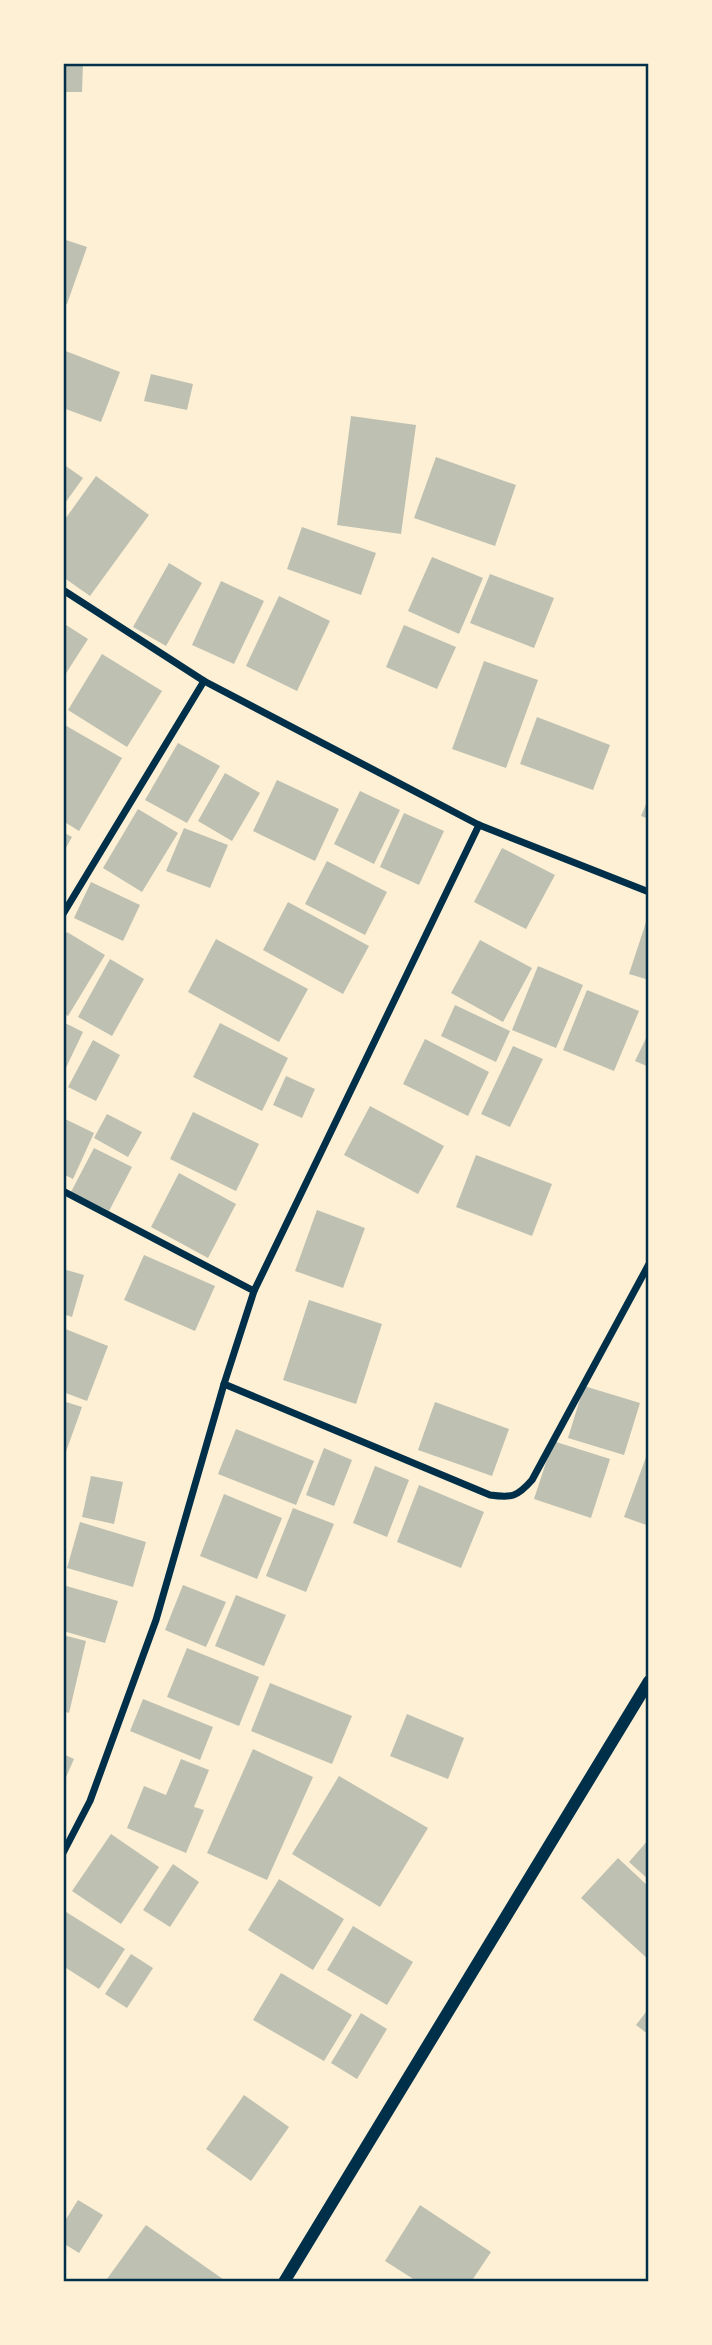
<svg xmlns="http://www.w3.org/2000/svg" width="712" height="2345" font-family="'Sofia Sans Condensed',sans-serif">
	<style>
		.building { fill: #bec0b2 }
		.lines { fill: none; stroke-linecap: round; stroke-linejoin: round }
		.minor { stroke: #003049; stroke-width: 7 }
		.tertiary { stroke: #003049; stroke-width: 12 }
		.neatline { fill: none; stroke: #003049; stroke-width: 2.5 }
	</style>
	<rect width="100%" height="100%" fill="#fdf0d5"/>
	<g class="building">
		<polygon points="63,63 83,63 82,92 63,92"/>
		<polygon points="63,239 87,247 67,304 63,302"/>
		<polygon points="63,350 120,372 101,422 63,408"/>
		<polygon points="151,374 193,384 187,410 144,401"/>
		<polygon points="351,416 416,425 401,534 337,525"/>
		<polygon points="436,457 516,485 495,546 414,518"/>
		<polygon points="63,464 83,478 63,506"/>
		<polygon points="96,476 149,515 90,596 63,577 63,522"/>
		<polygon points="302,527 376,553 361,595 287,569"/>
		<polygon points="432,557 483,578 459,634 408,611"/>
		<polygon points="169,563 202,583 166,646 133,627"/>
		<polygon points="490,574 554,598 534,648 470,623"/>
		<polygon points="221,581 264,601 234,664 192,645"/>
		<polygon points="279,596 330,621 297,691 246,666"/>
		<polygon points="63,623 88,639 63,678"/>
		<polygon points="404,625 456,647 437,689 386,667"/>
		<polygon points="102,654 162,691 127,747 68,710"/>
		<polygon points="484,661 538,680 506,768 452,749"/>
		<polygon points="537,717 610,745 593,790 520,764"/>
		<polygon points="63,724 122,758 79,831 63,821"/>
		<polygon points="178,743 220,766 187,823 145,800"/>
		<polygon points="225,773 260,793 232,841 198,821"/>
		<polygon points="277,780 339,809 315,861 253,831"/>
		<polygon points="360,791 400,810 374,864 334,844"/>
		<polygon points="649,797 649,819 641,816"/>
		<polygon points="138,809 178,833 142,892 103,868"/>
		<polygon points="404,813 444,831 419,885 380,867"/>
		<polygon points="184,828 228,845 210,888 166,871"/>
		<polygon points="63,832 72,837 63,853"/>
		<polygon points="502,848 555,875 526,929 474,902"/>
		<polygon points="327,861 387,892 365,935 305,904"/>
		<polygon points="91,882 140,905 123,941 74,918"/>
		<polygon points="288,902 369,946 343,994 263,950"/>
		<polygon points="649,913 649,980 629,974"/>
		<polygon points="67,932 105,955 68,1016 63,1013 63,939"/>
		<polygon points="216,939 308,989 279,1042 188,992"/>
		<polygon points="480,940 532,968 503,1022 451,993"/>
		<polygon points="110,959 144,979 112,1036 78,1017"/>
		<polygon points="538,966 583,985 556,1048 512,1030"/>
		<polygon points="587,990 639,1011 614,1071 563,1050"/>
		<polygon points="455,1005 510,1031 496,1062 441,1036"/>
		<polygon points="63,1022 83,1032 63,1074"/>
		<polygon points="220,1023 288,1058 262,1111 193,1077"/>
		<polygon points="649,1032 649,1067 635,1061"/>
		<polygon points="425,1039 489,1072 468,1116 403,1084"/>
		<polygon points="93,1040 120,1055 96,1101 68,1087"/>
		<polygon points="513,1046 543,1059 510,1127 481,1114"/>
		<polygon points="286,1076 315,1089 302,1118 273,1105"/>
		<polygon points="370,1106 444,1146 418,1194 344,1155"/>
		<polygon points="193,1112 259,1144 236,1191 170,1159"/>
		<polygon points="107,1114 142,1132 128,1157 94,1138"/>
		<polygon points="63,1118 94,1133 73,1179 63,1174"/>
		<polygon points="94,1148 132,1167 109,1211 71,1192"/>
		<polygon points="476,1155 552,1184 532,1236 456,1207"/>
		<polygon points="179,1173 236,1204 208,1258 151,1227"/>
		<polygon points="317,1210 365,1228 343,1288 295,1271"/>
		<polygon points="144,1255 215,1286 195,1331 124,1300"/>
		<polygon points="63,1269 84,1275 72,1317 63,1314"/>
		<polygon points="309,1300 382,1324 356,1404 283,1380"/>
		<polygon points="63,1328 108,1346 87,1401 63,1392"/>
		<polygon points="584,1386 640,1403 624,1455 568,1438"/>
		<polygon points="63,1401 82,1407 63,1460"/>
		<polygon points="435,1402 509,1429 492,1476 418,1450"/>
		<polygon points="236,1429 314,1461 296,1505 218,1474"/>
		<polygon points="553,1441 610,1459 591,1518 534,1499"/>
		<polygon points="324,1448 352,1460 334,1506 306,1495"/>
		<polygon points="649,1449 649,1526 624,1517"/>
		<polygon points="375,1466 409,1480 387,1537 353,1523"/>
		<polygon points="91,1476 123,1482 114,1524 82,1517"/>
		<polygon points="419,1485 484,1512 461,1568 397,1542"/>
		<polygon points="224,1494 282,1518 257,1579 200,1556"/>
		<polygon points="293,1508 334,1524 306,1592 266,1576"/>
		<polygon points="80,1522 146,1542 133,1587 67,1568"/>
		<polygon points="63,1585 118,1601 105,1643 63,1631"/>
		<polygon points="183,1585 226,1602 206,1647 165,1630"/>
		<polygon points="236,1595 286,1615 264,1666 215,1646"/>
		<polygon points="63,1635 86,1641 69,1713 63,1711"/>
		<polygon points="187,1648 259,1677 239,1726 167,1697"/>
		<polygon points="270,1683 352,1716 332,1764 251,1731"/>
		<polygon points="143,1699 213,1727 200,1760 130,1731"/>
		<polygon points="407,1714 464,1738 448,1779 390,1756"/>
		<polygon points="253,1749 313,1777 267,1880 207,1853"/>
		<polygon points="63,1754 74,1759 63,1784"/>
		<polygon points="181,1759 209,1770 194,1807 204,1810 186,1853 127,1828 144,1786 166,1795"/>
		<polygon points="339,1776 428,1828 380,1907 292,1854"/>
		<polygon points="111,1834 159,1867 121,1924 72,1891"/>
		<polygon points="649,1839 649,1880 629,1862"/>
		<polygon points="618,1858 649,1887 649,1960 581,1898"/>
		<polygon points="173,1864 199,1882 170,1927 143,1910"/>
		<polygon points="279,1879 344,1919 313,1970 248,1930"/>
		<polygon points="63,1910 125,1949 99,1989 63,1966"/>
		<polygon points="353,1926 413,1962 387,2005 327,1970"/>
		<polygon points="131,1954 153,1968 127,2008 105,1994"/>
		<polygon points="281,1973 352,2015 324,2061 253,2020"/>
		<polygon points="649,2008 649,2035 636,2025"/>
		<polygon points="361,2013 387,2029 357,2079 331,2063"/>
		<polygon points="244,2095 289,2127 251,2181 206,2149"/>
		<polygon points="78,2200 103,2215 79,2253 63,2243 63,2224"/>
		<polygon points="420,2205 491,2252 471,2282 418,2282 385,2261"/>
		<polygon points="146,2225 227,2282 111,2282 107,2279"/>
	</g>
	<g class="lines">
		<g class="minor">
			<polyline points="63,590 204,681 479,825 649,892"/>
			<polyline points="63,914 204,681"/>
			<polyline points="63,1191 254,1291 479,825"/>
			<path d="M224,1384L490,1495C512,1498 517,1497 532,1480L649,1264"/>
			<polyline points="63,1853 90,1801 156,1620 224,1384 254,1291"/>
		</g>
		<polyline class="tertiary" points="284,2282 649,1681"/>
	</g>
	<rect width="712" height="2345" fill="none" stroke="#fdf0d5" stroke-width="130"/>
	<rect x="65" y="65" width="582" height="2215" class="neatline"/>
</svg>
